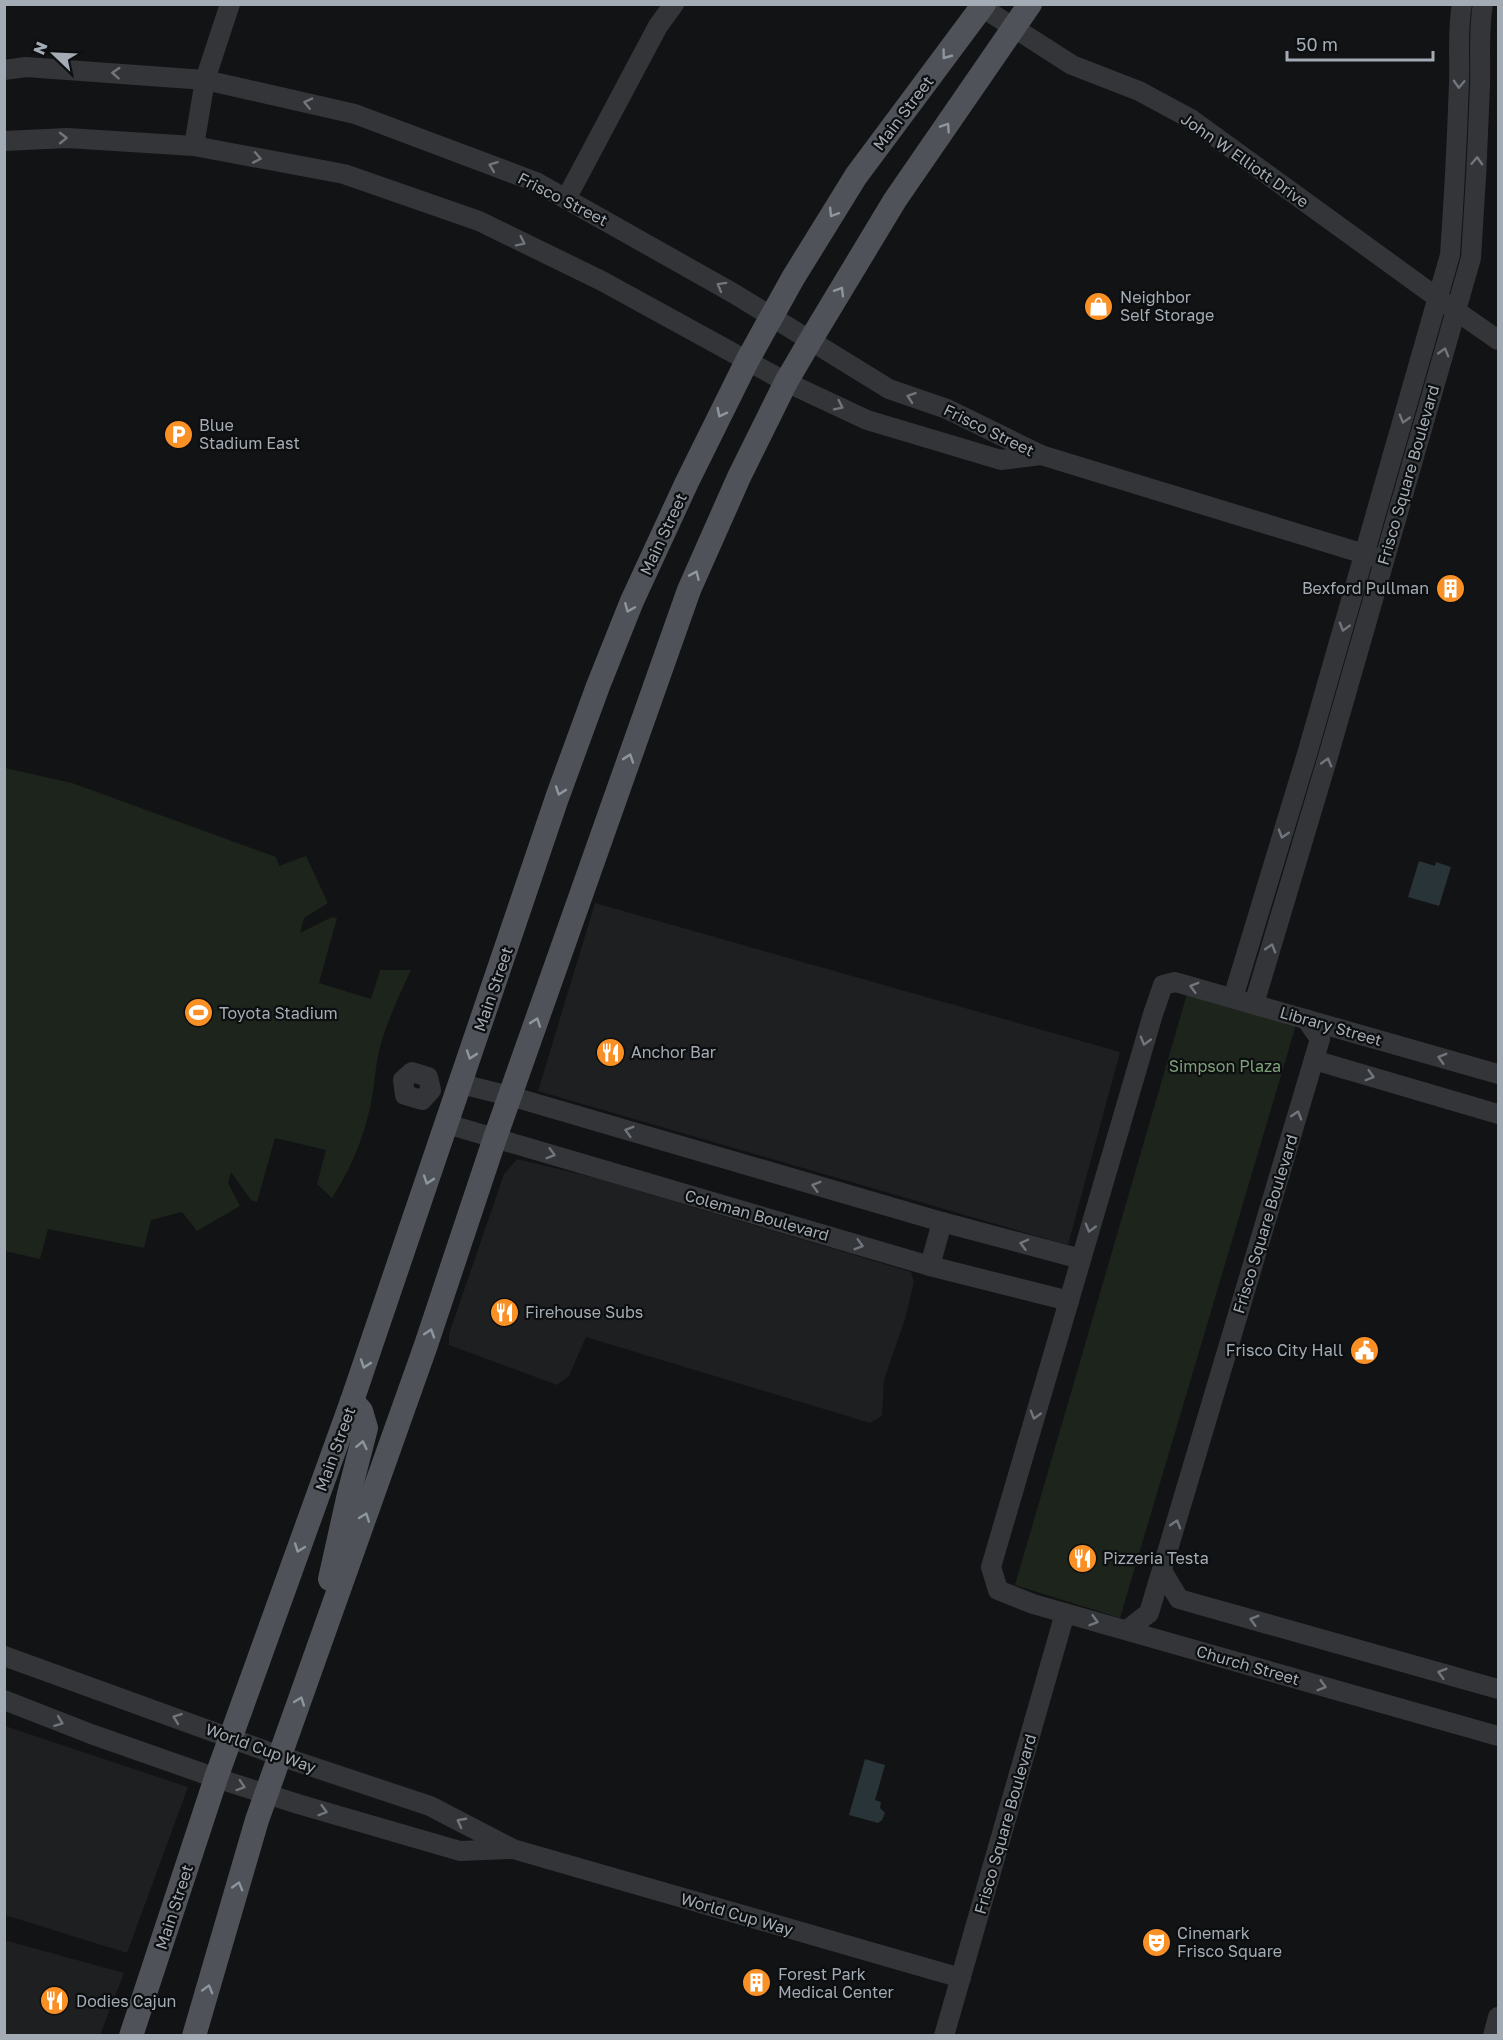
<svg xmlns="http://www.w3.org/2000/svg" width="1503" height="2040" font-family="'Golos Text',sans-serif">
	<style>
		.built { fill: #1e1f21 }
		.green { fill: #1c241c }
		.water { fill: #283438 }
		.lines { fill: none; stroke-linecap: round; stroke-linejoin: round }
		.minor { stroke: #333539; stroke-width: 20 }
		.major { stroke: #4f5258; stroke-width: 24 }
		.oneway { stroke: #8e969e }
		.oneway2 { stroke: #71767d }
		.labels { text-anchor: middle; stroke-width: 4.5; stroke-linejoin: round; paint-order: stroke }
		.street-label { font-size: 16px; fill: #a3acb5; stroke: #0d0e0f }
		.poi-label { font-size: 16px; fill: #a3acb5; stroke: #0d0e0f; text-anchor: start }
		.park-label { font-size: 16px; fill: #7da179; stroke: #0d0e0f }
	</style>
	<rect width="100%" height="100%" fill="#121314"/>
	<g class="built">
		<polygon points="595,903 1120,1052 1068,1245 538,1091"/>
		<polygon points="517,1159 596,1178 911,1272 914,1282 905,1319 884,1380 882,1416 870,1423 586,1337 569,1376 557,1385 449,1345 449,1334 504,1174"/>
		<polygon points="5,1726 188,1787 127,1953 5,1915"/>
		<polygon points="4,1940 124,1973 100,2035 5,2035"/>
	</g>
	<g class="green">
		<path d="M5,768L72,783L276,857L279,866L306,856L328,903L304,918L300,933L332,917L337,918L319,983L371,999L380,970H411C399,996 386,1023 379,1051C376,1064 375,1078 373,1092C367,1130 353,1166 332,1198L317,1184L326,1150L275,1138L257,1202L251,1200L231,1172L228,1183L240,1206L197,1231L182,1212L151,1220L144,1248L48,1229L40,1259L5,1251Z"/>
		<polygon points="1187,994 1296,1025 1120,1618 1015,1585"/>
	</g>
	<g class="water">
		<polygon points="1419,861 1435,866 1436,862 1451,867 1439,906 1408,897"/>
		<polygon points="865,1759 885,1765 875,1800 881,1802 880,1808 885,1813 882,1820 878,1823 849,1815"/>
	</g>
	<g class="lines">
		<g class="minor">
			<polyline points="977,4 1072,65 1139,91 1191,119 1439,299 1498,340"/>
			<polyline points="4,70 26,67 205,80 355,114 536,182 733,293 889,389 947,409 1041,455 1384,560"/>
			<polyline points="4,141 67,138 194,146 344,174 479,221 602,281 786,382 867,420 1001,460 1041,455"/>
			<polyline points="194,146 205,80 230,4"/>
			<polyline points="566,199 658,26 674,4"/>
			<path d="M1233,998L1307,754L1450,255C1454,198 1457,140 1459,83C1460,57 1457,30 1462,4"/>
			<path d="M1254,1004L1327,760L1471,258C1475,201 1478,144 1480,87C1481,60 1478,32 1483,4"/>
			<polyline points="1314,1060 1498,1114"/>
			<polygon points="412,1072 428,1077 431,1090 422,1100 405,1095 403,1080"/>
			<polyline points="1498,1074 1175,982 1163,985 1153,1014 991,1567 998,1590 1033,1604 1498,1736"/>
			<polyline points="461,1084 510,1096 942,1222 1081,1259"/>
			<polyline points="447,1124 930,1266 1069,1301"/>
			<polyline points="930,1266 942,1222"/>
			<polyline points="1162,1571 1179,1599 1498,1689"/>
			<polyline points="1127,1630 1149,1613 1320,1039 1306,1019"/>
			<polyline points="4,1656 280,1756 430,1806 513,1849 961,1978"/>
			<polyline points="4,1700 91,1734 216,1778 298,1804 460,1851 511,1849"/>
			<polyline points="944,2036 1065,1613"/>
			<polyline points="1493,2036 1498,2017"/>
		</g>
		<g class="major">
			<polyline points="330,1579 349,1494 366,1428 361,1411 352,1401"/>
			<polyline points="131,2036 216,1778 352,1401 557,798 598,686 632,601 687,482 747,361 793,278 856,176 984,4"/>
			<polyline points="194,2036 257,1820 426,1345 495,1138 689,590 739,477 786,382 810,341 895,200 1030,4"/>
		</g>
	</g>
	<defs><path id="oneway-chevron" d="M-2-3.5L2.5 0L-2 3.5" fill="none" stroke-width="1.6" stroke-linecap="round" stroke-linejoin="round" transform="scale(1.5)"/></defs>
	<g class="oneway">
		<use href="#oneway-chevron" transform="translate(946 55) rotate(127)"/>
		<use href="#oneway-chevron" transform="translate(946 127) rotate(-56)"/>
		<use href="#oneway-chevron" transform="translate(833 213) rotate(122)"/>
		<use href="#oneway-chevron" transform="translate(840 291) rotate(-59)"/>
		<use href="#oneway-chevron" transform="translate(721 413) rotate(117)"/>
		<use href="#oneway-chevron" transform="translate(695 575) rotate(-66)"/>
		<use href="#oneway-chevron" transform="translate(629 608) rotate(112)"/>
		<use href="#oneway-chevron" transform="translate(629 758) rotate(-71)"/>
		<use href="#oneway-chevron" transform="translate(560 791) rotate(109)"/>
		<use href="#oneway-chevron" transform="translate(536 1022) rotate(-71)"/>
		<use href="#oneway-chevron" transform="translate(471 1055) rotate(109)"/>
		<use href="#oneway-chevron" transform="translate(428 1180) rotate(109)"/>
		<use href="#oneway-chevron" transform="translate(430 1333) rotate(-72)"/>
		<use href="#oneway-chevron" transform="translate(365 1364) rotate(109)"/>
		<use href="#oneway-chevron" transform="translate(362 1445) rotate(-78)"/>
		<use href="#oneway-chevron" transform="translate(365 1517) rotate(-70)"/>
		<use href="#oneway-chevron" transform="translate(299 1548) rotate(110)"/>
		<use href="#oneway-chevron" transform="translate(300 1701) rotate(-70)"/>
		<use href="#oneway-chevron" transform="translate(238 1886) rotate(-74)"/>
		<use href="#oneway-chevron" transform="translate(208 1989) rotate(-74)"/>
	</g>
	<g class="oneway2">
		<use href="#oneway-chevron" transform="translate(116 73) rotate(-176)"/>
		<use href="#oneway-chevron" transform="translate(1459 84) rotate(92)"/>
		<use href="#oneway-chevron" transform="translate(308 103) rotate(-167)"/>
		<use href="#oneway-chevron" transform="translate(63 138) rotate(-1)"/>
		<use href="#oneway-chevron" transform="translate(257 158) rotate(11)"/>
		<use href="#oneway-chevron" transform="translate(1477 161) rotate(-88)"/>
		<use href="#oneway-chevron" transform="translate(493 166) rotate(-159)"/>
		<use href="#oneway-chevron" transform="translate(521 242) rotate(26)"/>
		<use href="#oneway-chevron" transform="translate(721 286) rotate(-151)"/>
		<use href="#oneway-chevron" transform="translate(1444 352) rotate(-74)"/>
		<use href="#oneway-chevron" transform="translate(911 397) rotate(-161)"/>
		<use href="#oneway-chevron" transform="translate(839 406) rotate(26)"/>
		<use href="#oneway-chevron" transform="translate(1404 419) rotate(106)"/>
		<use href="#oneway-chevron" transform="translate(1344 627) rotate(106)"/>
		<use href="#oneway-chevron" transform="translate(1327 762) rotate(-74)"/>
		<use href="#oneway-chevron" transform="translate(1283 834) rotate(107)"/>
		<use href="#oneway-chevron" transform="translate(1271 948) rotate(-73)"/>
		<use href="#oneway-chevron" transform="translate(1194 987) rotate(-164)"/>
		<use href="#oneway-chevron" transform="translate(1145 1041) rotate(106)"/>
		<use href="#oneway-chevron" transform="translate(1442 1058) rotate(-164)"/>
		<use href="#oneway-chevron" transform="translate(1370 1076) rotate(16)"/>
		<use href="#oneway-chevron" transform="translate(1297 1115) rotate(-73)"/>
		<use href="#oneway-chevron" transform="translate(629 1131) rotate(-164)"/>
		<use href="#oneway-chevron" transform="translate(551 1154) rotate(16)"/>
		<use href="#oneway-chevron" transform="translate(816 1186) rotate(-164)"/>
		<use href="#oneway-chevron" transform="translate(1090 1228) rotate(106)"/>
		<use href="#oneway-chevron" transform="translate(1024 1244) rotate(-165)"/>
		<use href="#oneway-chevron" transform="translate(859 1245) rotate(16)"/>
		<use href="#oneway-chevron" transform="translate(1035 1415) rotate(106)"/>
		<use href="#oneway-chevron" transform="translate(1176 1524) rotate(-73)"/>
		<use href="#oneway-chevron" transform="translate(1254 1620) rotate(-164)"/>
		<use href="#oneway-chevron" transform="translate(1094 1621) rotate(16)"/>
		<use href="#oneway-chevron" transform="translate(1442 1673) rotate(-164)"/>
		<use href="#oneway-chevron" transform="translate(1322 1686) rotate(16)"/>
		<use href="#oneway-chevron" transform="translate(177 1718) rotate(-160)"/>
		<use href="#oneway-chevron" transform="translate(59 1722) rotate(21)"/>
		<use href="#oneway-chevron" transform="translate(241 1786) rotate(18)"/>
		<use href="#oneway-chevron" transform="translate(323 1811) rotate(16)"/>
		<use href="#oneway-chevron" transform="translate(461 1822) rotate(-152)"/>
	</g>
	<defs>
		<symbol id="shop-disc" viewBox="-11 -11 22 22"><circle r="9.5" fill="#f89026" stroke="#0d0e0f"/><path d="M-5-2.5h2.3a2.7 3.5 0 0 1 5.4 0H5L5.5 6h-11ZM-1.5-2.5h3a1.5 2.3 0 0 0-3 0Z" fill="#fff"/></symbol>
		<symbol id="parking-disc" viewBox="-11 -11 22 22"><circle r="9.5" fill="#f89026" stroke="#0d0e0f"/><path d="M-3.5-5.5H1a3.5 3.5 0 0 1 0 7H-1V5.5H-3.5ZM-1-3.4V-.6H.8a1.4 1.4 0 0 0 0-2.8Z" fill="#fff"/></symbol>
		<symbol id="building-disc" viewBox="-11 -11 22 22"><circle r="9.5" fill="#f89026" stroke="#0d0e0f"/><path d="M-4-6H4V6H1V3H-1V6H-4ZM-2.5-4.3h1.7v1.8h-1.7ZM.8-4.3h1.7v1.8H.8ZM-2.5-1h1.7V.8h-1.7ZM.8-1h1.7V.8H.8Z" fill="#fff"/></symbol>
		<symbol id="stadium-disc" viewBox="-11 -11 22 22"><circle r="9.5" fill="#f89026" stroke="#0d0e0f"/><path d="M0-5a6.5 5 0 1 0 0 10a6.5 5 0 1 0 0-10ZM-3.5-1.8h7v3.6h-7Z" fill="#fff"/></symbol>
		<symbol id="restaurant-disc" viewBox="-11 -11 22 22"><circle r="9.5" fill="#f89026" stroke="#0d0e0f"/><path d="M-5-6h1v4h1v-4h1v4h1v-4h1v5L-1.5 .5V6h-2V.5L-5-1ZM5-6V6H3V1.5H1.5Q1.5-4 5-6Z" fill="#fff"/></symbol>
		<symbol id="civic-disc" viewBox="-11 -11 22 22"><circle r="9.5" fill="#f89026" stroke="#0d0e0f"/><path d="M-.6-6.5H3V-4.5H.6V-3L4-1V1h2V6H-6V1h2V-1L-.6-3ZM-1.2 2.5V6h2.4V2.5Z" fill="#fff"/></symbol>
		<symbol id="theatre-disc" viewBox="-11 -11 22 22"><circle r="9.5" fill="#f89026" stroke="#0d0e0f"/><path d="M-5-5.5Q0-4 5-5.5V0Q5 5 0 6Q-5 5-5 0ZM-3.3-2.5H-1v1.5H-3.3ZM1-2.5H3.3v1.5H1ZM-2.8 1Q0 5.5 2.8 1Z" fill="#fff"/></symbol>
	</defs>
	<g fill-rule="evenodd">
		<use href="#shop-disc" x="1082" y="290" width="33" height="33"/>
		<use href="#parking-disc" x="162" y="418" width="33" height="33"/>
		<use href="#building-disc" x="1434" y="572" width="33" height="33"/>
		<use href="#stadium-disc" x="182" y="996" width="33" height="33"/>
		<use href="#restaurant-disc" x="594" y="1036" width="33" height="33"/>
		<use href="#restaurant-disc" x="488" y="1296" width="33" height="33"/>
		<use href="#civic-disc" x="1348" y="1334" width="33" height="33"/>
		<use href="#restaurant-disc" x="1066" y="1542" width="33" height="33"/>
		<use href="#theatre-disc" x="1140" y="1926" width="33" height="33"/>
		<use href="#building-disc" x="740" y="1966" width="33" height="33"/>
		<use href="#restaurant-disc" x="38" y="1984" width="33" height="33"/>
	</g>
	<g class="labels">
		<g class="street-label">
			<text transform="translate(903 113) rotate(-53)" y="6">Main Street</text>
			<text transform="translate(1245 160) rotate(35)" y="6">John W Elliott Drive</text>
			<text transform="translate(563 199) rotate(27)" y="6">Frisco Street</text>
			<text transform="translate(989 430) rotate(26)" y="6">Frisco Street</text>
			<text transform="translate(1408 475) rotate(-74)" y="6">Frisco Square Boulevard</text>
			<text transform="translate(663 534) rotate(-65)" y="6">Main Street</text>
			<text transform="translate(493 989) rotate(-71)" y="6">Main Street</text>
			<text transform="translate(1331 1026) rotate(16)" y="6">Library Street</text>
			<text transform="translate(757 1215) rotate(16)" y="6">Coleman Boulevard</text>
			<text transform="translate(1265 1224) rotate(-73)" y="6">Frisco Square Boulevard</text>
			<text transform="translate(335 1449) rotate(-70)" y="6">Main Street</text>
			<text transform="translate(1248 1665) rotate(16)" y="6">Church Street</text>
			<text transform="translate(261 1748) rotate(20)" y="6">World Cup Way</text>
			<text transform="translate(1005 1824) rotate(-74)" y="6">Frisco Square Boulevard</text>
			<text transform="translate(174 1907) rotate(-72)" y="6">Main Street</text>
			<text transform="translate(737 1914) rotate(16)" y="6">World Cup Way</text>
		</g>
		<g class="poi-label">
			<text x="1120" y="303">Neighbor<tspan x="1120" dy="18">Self Storage</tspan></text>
			<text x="199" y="431">Blue<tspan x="199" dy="18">Stadium East</tspan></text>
			<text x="1429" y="594" text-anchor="end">Bexford Pullman</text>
			<text x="219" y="1019">Toyota Stadium</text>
			<text x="631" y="1058">Anchor Bar</text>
			<text x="525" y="1318">Firehouse Subs</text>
			<text x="1343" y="1356" text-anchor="end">Frisco City Hall</text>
			<text x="1103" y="1564">Pizzeria Testa</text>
			<text x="1177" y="1939">Cinemark<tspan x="1177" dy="18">Frisco Square</tspan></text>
			<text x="778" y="1980">Forest Park<tspan x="778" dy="18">Medical Center</tspan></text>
			<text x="76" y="2007">Dodies Cajun</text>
		</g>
		<g class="park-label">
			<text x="1225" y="1072">Simpson Plaza</text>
		</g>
	</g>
	<rect width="1503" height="2040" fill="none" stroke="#a3acb5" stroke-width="12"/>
	<g transform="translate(54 54) rotate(293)" stroke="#0d0e0f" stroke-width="4.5" paint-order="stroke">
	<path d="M0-4.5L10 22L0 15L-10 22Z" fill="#a3acb5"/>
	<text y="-9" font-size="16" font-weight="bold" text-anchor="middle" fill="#a3acb5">N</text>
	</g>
	<path d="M1287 51v9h146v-9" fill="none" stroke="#a3acb5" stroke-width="3"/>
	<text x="1296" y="51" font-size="18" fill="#a3acb5" stroke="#0d0e0f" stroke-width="4.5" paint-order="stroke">50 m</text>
</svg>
